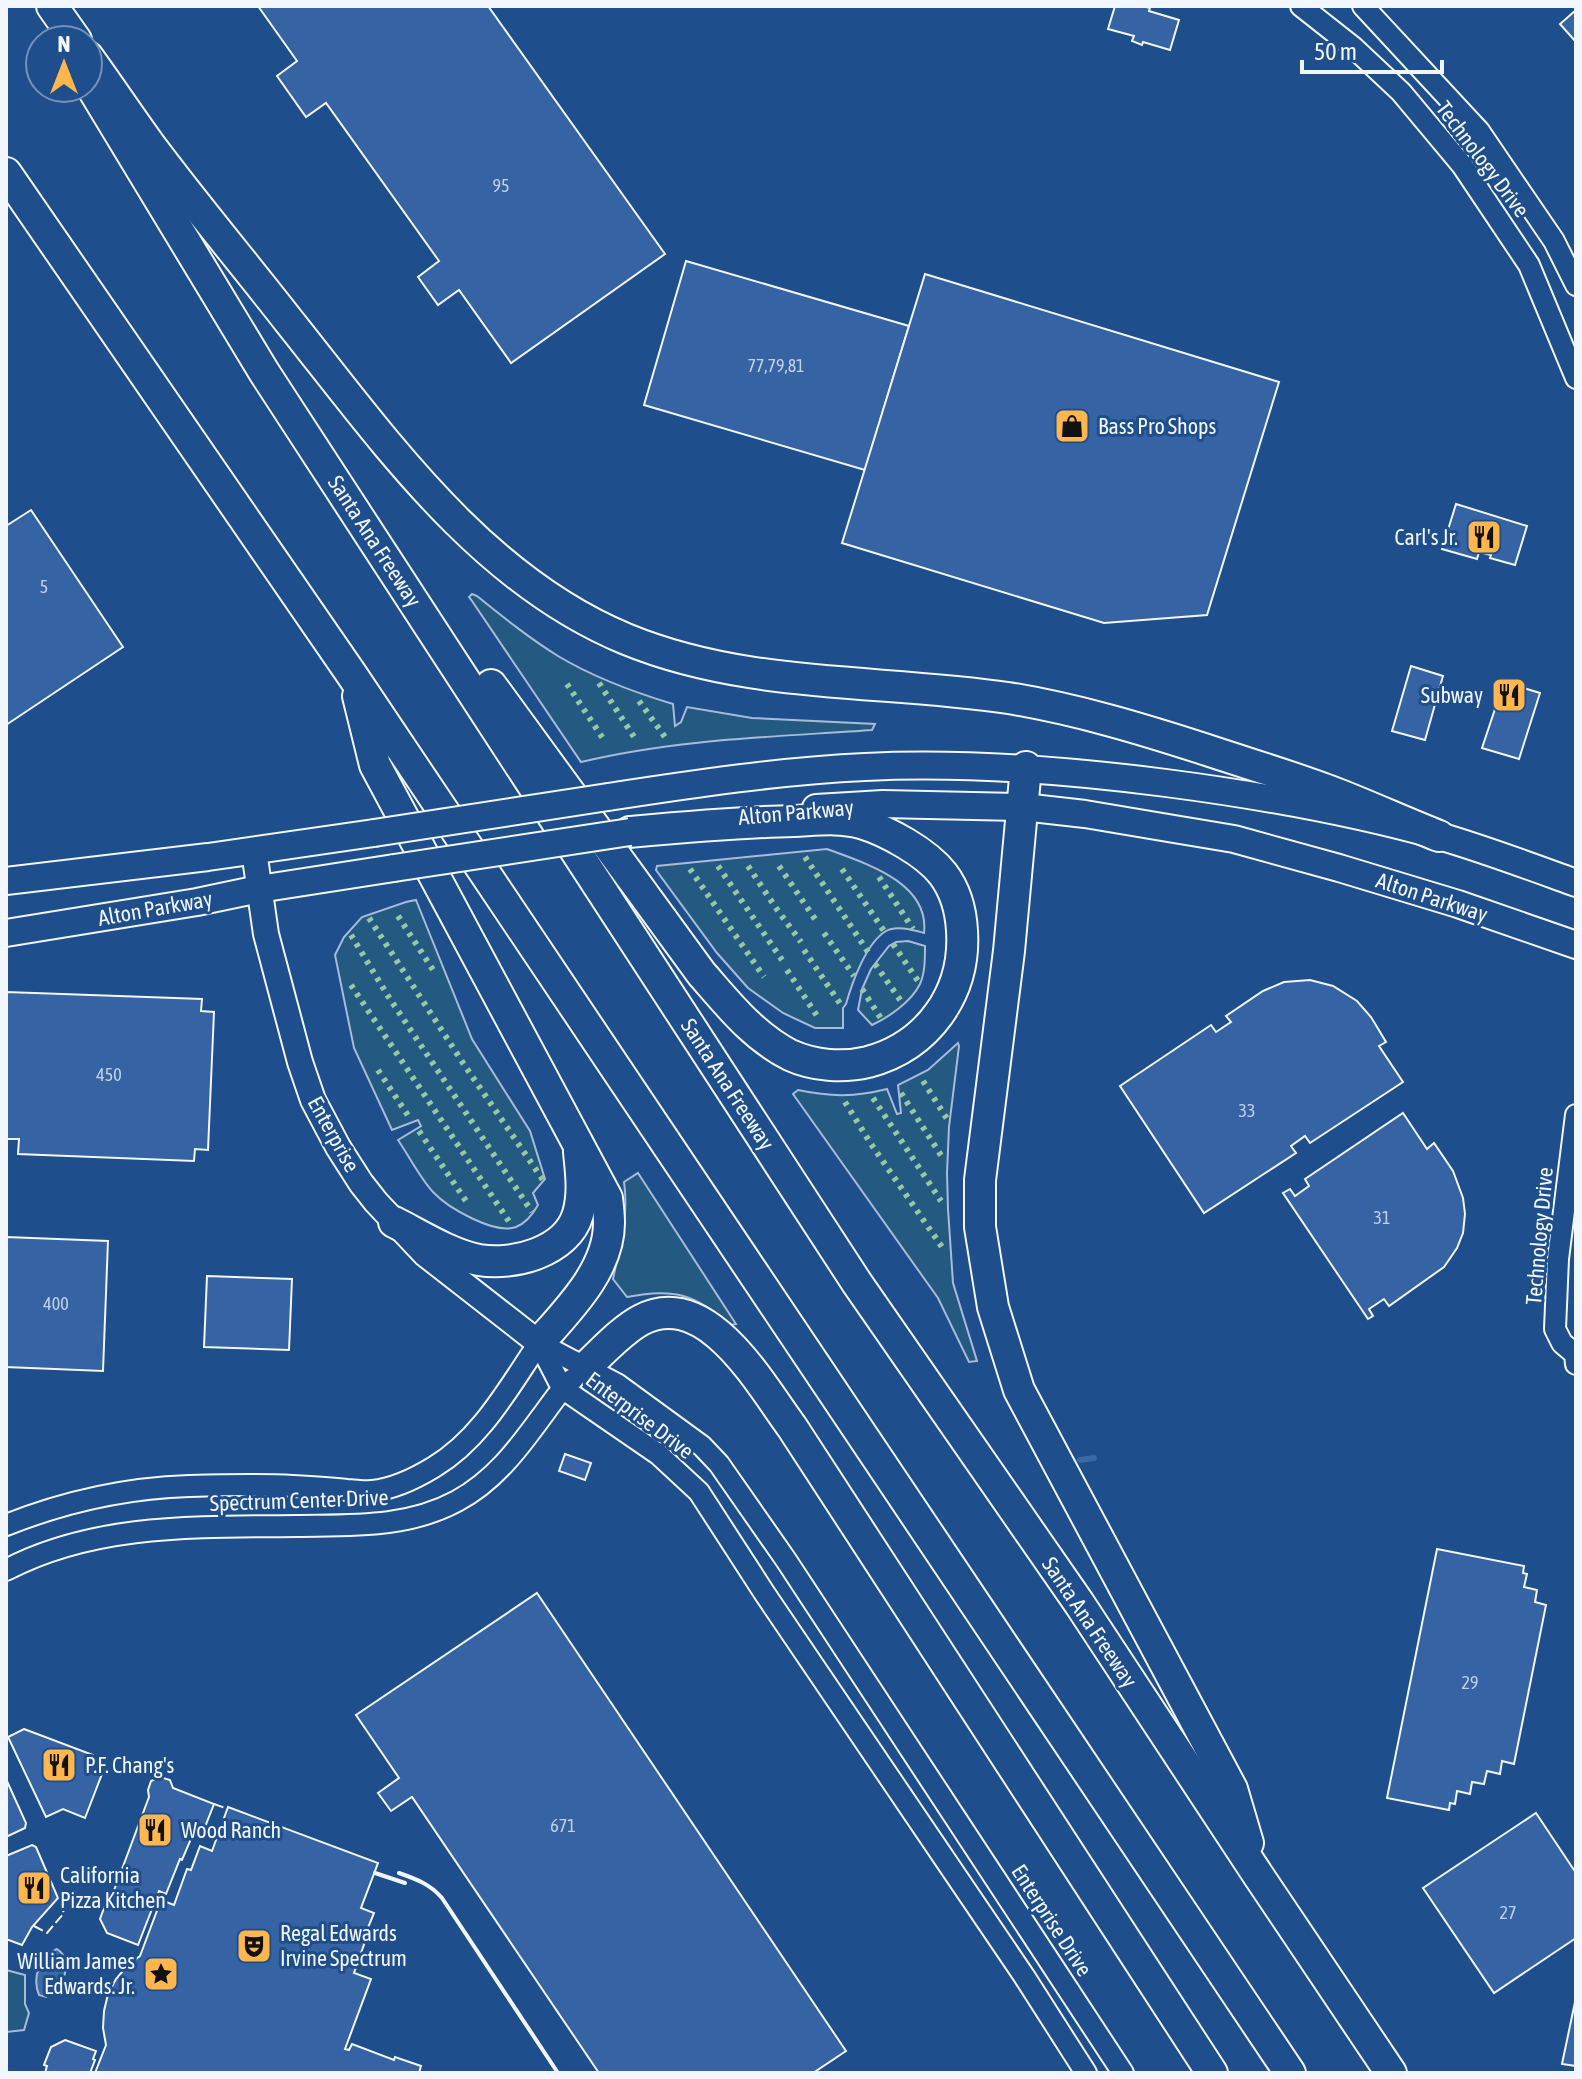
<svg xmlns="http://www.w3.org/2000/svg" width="1582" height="2079" font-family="'Asap Condensed',sans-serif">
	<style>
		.green { fill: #245a82; stroke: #a8bbd7; stroke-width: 2 }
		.water { fill: #3b69a3; stroke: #a8bbd7; stroke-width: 2 }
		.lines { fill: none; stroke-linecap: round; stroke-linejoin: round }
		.stream { stroke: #3b69a3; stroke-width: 6 }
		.building { fill: #3563a3; stroke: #f2f6ff; stroke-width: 2 }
		.tertiary-casing { stroke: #f2f6ff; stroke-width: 24 }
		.secondary-casing { stroke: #f2f6ff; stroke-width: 28 }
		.primary-casing { stroke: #f2f6ff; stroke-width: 30 }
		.motorway-casing { stroke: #f2f6ff; stroke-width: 34 }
		.tertiary { stroke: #1f4e8c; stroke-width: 20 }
		.secondary { stroke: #1f4e8c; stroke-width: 24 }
		.primary { stroke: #1f4e8c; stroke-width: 26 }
		.motorway { stroke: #1f4e8c; stroke-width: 30 }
		.primary-bridge-casing { stroke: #f2f6ff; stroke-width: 30; stroke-linecap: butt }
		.primary-bridge { stroke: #1f4e8c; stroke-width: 26 }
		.hedge { stroke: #97c8a6; stroke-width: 6; stroke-dasharray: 4 6; stroke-linecap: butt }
		.fence { stroke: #f2f6ff; stroke-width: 2; stroke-dasharray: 10 4; stroke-linecap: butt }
		.wall { stroke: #f2f6ff; stroke-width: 4 }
		.labels { text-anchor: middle; stroke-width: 6; stroke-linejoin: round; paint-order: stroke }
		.number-label { font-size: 18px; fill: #c3d1e8 }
		.street-label { font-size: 22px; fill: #f2f6ff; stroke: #1f4e8c }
		.poi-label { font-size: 22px; fill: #f2f6ff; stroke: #1f4e8c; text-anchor: start }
	</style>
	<rect width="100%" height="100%" fill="#1f4e8c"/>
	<g class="green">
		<path d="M472,594L477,596C503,617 529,638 558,656C593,677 633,692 673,704L675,726L681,722L687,707L752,718L875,724L872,730C774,737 677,739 581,762L472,601L469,597Z"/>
		<path d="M827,849C864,863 930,882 924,933C913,930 896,925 886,931C866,943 852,983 846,1004L843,1008V1028H815L783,1013L748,988L717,953L656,870L657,866Z"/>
		<path d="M416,900L472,1039L530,1131L545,1179L533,1193L538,1205C533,1214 526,1223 516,1227C495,1235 448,1208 433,1192C420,1178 409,1156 398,1140L421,1126L418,1120L392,1130L354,1048L335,955L344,937L362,917L406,902Z"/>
		<path d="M908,941L925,946C925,959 925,973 920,984C911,1002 889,1017 872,1025L858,1010L862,989L871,969L889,946L896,942Z"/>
		<path d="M958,1043L959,1046L949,1127L947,1173L948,1209L953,1283L977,1361L969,1362L938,1298L793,1094L798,1090C831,1097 855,1097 887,1089L897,1114L901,1113L898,1085L928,1070Z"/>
		<path d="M638,1173L736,1324L732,1325C692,1294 677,1288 627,1297L613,1279C620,1246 629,1215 624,1182Z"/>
		<polygon points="6,1970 25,1975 25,2004 29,2013 24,2030 7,2032"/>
	</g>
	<path class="water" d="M57,1949C76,1962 62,1988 46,1997L39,1995C32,1978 39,1956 57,1949Z"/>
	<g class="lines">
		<polyline class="stream" points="1080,1460 1094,1458"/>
	</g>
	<g class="building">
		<polygon points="258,6 488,6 665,254 511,363 459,290 438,305 418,277 439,261 326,103 306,117 277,76 297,61"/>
		<polygon points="1115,6 1143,6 1150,8 1149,11 1179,20 1170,50 1143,42 1142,45 1132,41 1134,36 1108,29"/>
		<polygon points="1576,10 1576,42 1560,24"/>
		<polygon points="686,261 909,326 865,470 644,405"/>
		<polygon points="925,274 1279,382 1207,615 1104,623 842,543"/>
		<polygon points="1456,504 1527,526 1515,565 1490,558 1491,555 1479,552 1477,559 1442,549"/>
		<polygon points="31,510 123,647 6,725 6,526"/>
		<polygon points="1411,666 1443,676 1425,740 1392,731"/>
		<polygon points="1504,682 1540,693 1519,759 1482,748"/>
		<polygon points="1310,980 1333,986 1357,1001 1371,1017 1386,1042 1379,1046 1403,1082 1310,1143 1305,1136 1291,1146 1296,1153 1204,1213 1120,1086 1211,1025 1216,1032 1231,1022 1226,1016 1263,991 1284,982"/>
		<polygon points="6,992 202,999 201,1011 214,1012 208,1150 195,1149 194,1161 18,1154 19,1139 6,1139"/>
		<polygon points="1403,1113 1427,1149 1434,1143 1453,1171 1463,1198 1465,1214 1463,1233 1457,1248 1444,1267 1389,1306 1384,1299 1369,1309 1373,1316 1368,1319 1283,1193 1290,1189 1295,1196 1309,1186 1305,1179"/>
		<polygon points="6,1237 108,1241 103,1371 6,1367"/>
		<polygon points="207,1276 292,1279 289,1350 204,1347"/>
		<polygon points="565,1454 591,1463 585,1480 559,1471"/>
		<polygon points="1437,1549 1524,1566 1523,1573 1527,1574 1524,1587 1537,1590 1535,1602 1546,1605 1514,1764 1502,1761 1500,1774 1487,1771 1484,1784 1472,1782 1470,1794 1457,1791 1455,1804 1450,1803 1449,1810 1387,1798"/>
		<polygon points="537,1593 846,2051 813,2073 599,2073 412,1797 391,1811 378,1793 399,1778 356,1715"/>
		<polygon points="24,1729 93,1755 102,1774 85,1818 63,1809 46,1817 8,1737"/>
		<polygon points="160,1777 170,1780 173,1788 214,1804 201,1837 193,1834 182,1860 180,1859 166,1894 159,1891 138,1945 107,1933 100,1919 107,1900 110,1901 149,1797 148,1790 151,1781"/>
		<polygon points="6,1779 26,1823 25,1828 6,1837"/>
		<polygon points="228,1807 378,1863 361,1908 374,1913 365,1935 367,1936 354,1973 371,1979 345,2049 349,2050 352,2044 394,2060 395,2057 421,2066 419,2073 95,2073 106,2045 103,2028 104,2011 108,1994 116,1979 127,1966 140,1956 161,1900 174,1905 187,1869 191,1870 200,1846 212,1851"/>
		<polygon points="1536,1813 1576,1873 1576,1938 1494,1993 1423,1888"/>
		<polygon points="32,1845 36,1847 58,1898 32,1927 22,1945 6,1939 6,1856"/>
		<polygon points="1575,2002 1576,2003 1576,2066 1562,2064"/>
		<polygon points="65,2040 96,2051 93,2059 95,2060 90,2073 45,2073 47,2066 44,2065 51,2047"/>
	</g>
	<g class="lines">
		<defs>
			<g id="tertiary">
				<polyline points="1301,6 1353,47 1401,92 1462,165 1529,265 1576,378"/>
				<polyline points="1363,6 1479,131 1554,241 1576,285"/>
				<polyline points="1576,1115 1558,1259 1555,1329 1562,1343 1575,1354 1576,1364"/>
				<polyline points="539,1343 617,1384 702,1446 719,1464 786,1560 1123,2073"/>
				<polyline points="539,1343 562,1388 658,1454 699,1492 765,1594 1024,1976 1086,2073"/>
				<path d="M6,1525C64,1502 127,1488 189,1486C224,1485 258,1484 293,1486C311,1487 329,1488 347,1490C355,1490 364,1492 372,1491C393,1489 416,1478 434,1467C481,1439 509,1387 539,1343"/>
				<path d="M6,1570C95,1523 200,1527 297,1526C352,1525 407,1528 457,1501C494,1481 518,1449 542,1416C552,1403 560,1389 573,1379"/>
			</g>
			<polyline id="secondary" points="254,851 266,934 300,1062 313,1100 338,1147 361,1183 376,1202 425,1254 539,1343"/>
			<g id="primary">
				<path d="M608,797C693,784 779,771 865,767C967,762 1066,770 1166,783C1258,795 1350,811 1439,836C1484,849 1532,867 1576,883"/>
				<polyline points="816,808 883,804 1023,807 1085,814 1174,829 1234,839 1339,868 1458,904 1576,945"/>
				<polyline points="6,881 208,857 374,833"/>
				<polyline points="6,933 197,902 259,889 394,868"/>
			</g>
			<g id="motorway">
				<polyline points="52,6 76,40"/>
				<path d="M88,57C109,86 129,116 150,145C194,204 242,261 288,320C383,439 480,579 626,639C747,689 880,679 1008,698C1076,709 1142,729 1207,750C1252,765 1297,778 1340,795C1373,808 1406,823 1439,836"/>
				<polyline points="88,81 264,372 857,1283 1079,1603 1258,1875 1391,2073"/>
				<polyline points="6,173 352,675 1290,2073"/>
				<path d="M491,685L701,973C728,1004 753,1036 790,1055C814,1066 843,1068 868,1062C928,1046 966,993 962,931C961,911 955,890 943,874C926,852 887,831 861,823C839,817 817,820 794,821C739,822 685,827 630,832"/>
				<path d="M358,696L375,765L607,1198C608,1206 609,1215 609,1223C609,1270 568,1310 539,1343"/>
				<polyline points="1026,767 1009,951 980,1180 980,1227 993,1307 1019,1390 1232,1789 1248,1843"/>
				<path d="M394,1222C420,1235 449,1254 479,1260C513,1266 567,1252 578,1214C584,1194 581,1172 579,1152"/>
				<path d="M585,1368C601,1353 622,1330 641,1320C707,1286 760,1384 792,1427L1212,2073"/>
			</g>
		</defs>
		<use href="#tertiary" class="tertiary-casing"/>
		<use href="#secondary" class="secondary-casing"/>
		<use href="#primary" class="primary-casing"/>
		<use href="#motorway" class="motorway-casing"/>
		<use href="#tertiary" class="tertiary"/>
		<use href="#secondary" class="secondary"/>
		<use href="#primary" class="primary"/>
		<use href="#motorway" class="motorway"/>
		<defs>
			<g id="primary-bridge">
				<polyline points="374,833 608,797"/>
				<polyline points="394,868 630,832"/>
			</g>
		</defs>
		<use href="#primary-bridge" class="primary-bridge-casing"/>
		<use href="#primary-bridge" class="primary-bridge"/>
		<g class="hedge">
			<polyline points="599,683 636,740"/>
			<polyline points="567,684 604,740"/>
			<polyline points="639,701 665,737"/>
			<polyline points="805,857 868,952"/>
			<polyline points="718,866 782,960"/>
			<polyline points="748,866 776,908 801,942"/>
			<polyline points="779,866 817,922"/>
			<polyline points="690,869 764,977"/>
			<polyline points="842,869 884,931"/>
			<polyline points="879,877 913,929"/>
			<polyline points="398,916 435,973"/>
			<polyline points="369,918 463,1063 543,1180"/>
			<polyline points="824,933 854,976"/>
			<polyline points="351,935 388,996 532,1212"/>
			<polyline points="893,944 918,981"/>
			<polyline points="804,950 843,1008"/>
			<polyline points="875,964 903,1004"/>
			<polyline points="787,970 819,1019"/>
			<polyline points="351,985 512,1226"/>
			<polyline points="862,989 882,1020"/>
			<polyline points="378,1070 411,1120"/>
			<polyline points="923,1081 949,1122"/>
			<polyline points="901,1093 944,1160"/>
			<polyline points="873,1098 941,1201"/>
			<polyline points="845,1102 871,1144 942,1247"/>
			<polyline points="419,1131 468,1204"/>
		</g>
		<g class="fence">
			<polyline points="214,1804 228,1809"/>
			<polyline points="34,1926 47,1933 64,1913 58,1898"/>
		</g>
		<g class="wall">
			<polyline points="375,1873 405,1883"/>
			<path d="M399,1873C416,1879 430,1884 442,1898L558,2073"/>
		</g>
	</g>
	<defs>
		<symbol id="shop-square" viewBox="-11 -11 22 22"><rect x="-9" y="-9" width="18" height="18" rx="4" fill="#ffb74d" stroke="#1f4e8c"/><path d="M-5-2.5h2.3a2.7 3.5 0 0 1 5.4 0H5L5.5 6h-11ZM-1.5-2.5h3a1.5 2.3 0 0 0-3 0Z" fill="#111"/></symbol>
		<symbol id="restaurant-square" viewBox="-11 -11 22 22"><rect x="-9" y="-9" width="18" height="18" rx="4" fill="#ffb74d" stroke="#1f4e8c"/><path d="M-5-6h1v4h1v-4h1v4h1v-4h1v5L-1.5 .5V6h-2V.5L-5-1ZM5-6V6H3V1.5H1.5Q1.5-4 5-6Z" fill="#111"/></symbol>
		<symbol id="theatre-square" viewBox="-11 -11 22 22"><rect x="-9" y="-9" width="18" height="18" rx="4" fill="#ffb74d" stroke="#1f4e8c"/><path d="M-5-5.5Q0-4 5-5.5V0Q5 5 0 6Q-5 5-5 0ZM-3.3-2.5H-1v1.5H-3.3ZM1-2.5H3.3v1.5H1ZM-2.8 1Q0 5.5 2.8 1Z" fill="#111"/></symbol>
		<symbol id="sight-square" viewBox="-11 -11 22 22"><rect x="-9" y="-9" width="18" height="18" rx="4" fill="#ffb74d" stroke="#1f4e8c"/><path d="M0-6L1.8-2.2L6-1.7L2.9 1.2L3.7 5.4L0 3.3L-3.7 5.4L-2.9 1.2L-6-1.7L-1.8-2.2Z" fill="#111"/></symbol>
	</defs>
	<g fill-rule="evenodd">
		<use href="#shop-square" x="1052" y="406" width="40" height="40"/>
		<use href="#restaurant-square" x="1464" y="517" width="40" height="40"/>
		<use href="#restaurant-square" x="1489" y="675" width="40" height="40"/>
		<use href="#restaurant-square" x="39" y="1745" width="40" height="40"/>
		<use href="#restaurant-square" x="135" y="1810" width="40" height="40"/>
		<use href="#restaurant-square" x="14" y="1868" width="40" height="40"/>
		<use href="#theatre-square" x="234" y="1926" width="40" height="40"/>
		<use href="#sight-square" x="141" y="1954" width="40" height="40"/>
	</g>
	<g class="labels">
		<g class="number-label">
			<text x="501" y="192">95</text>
			<text x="776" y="372">77,79,81</text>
			<text x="44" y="593">5</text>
			<text x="109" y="1081">450</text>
			<text x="1247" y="1117">33</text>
			<text x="1382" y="1224">31</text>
			<text x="56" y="1310">400</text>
			<text x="1470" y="1689">29</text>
			<text x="563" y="1832">671</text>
			<text x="1508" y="1919">27</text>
		</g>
		<g class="street-label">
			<text transform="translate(1483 159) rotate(53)" y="8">Technology Drive</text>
			<text transform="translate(375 541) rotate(57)" y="8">Santa Ana Freeway</text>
			<text transform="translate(796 812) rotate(-5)" y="8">Alton Parkway</text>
			<text transform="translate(1432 897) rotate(18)" y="8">Alton Parkway</text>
			<text transform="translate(155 908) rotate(-10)" y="8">Alton Parkway</text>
			<text transform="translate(728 1084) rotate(57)" y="8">Santa Ana Freeway</text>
			<text transform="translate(334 1134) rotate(61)" y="8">Enterprise</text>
			<text transform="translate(1539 1236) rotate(-85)" y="8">Technology Drive</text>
			<text transform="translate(640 1415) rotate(37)" y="8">Enterprise Drive</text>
			<text transform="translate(299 1500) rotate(-2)" y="8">Spectrum Center Drive</text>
			<text transform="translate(1090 1622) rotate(56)" y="8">Santa Ana Freeway</text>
			<text transform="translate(1052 1920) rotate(57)" y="8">Enterprise Drive</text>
		</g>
		<g class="poi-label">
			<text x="1098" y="434">Bass Pro Shops</text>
			<text x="1458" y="545" text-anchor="end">Carl's Jr.</text>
			<text x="1483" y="703" text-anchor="end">Subway</text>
			<text x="85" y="1773">P.F. Chang's</text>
			<text x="181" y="1838">Wood Ranch</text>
			<text x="60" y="1883">California<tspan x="60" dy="25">Pizza Kitchen</tspan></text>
			<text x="280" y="1941">Regal Edwards<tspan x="280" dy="25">Irvine Spectrum</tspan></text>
			<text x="135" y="1969" text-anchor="end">William James<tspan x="135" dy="25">Edwards. Jr.</tspan></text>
		</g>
	</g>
	<rect width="1582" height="2079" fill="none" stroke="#f2f6ff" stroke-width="16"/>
	<g transform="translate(64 64)"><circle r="38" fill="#1f4e8c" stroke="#7391ba" stroke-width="2"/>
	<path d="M0-6L14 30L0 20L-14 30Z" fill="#ffb74d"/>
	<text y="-12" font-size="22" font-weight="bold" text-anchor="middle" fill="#f2f6ff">N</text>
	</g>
	<path d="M1302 60v12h140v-12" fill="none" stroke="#f2f6ff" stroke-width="4"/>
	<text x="1314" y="60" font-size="24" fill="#f2f6ff" stroke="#1f4e8c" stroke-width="6" paint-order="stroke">50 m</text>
</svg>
